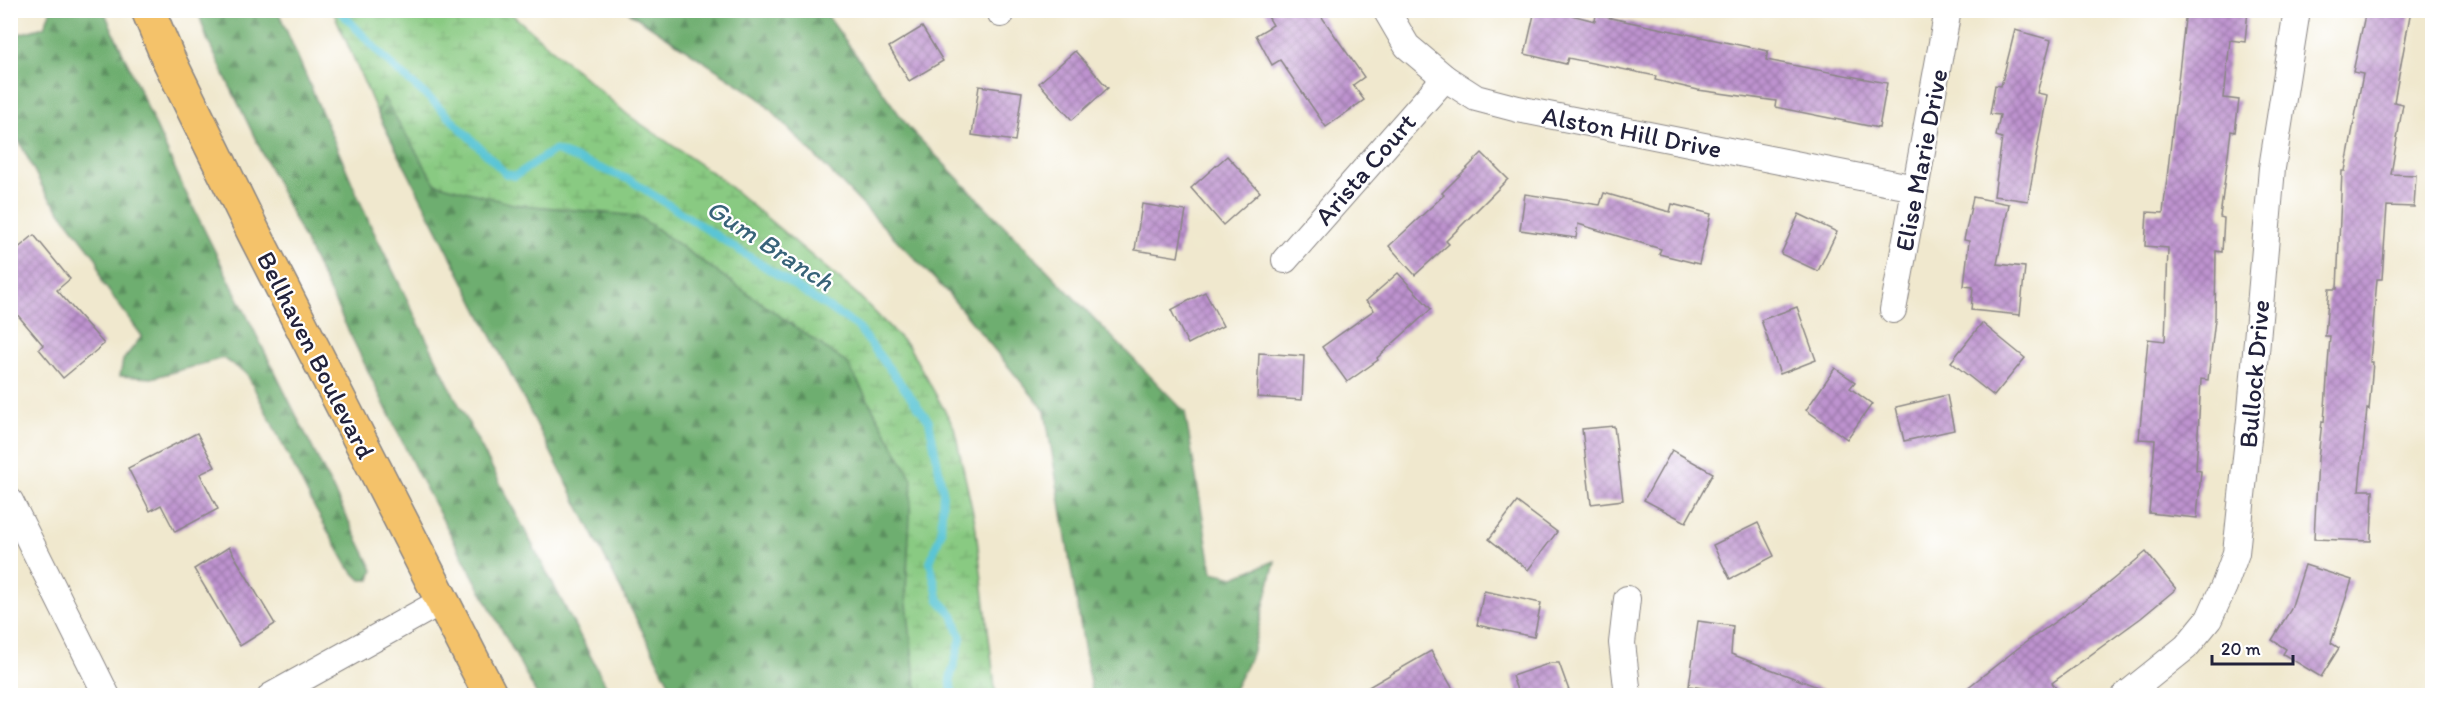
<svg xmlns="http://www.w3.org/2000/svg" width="2443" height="706" font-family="Itim,sans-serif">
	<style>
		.forest { fill: url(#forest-firs); stroke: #486856; stroke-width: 1.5 }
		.wetland { fill: url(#wetland-marsh); stroke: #56765e; stroke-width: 1.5 }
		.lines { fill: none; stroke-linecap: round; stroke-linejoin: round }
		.stream { stroke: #5ac5d5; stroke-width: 8 }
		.building { fill: url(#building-cross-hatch) }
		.minor-casing { stroke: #898584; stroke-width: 28 }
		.major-casing { stroke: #898584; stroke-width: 36 }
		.minor { stroke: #fff; stroke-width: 26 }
		.major { stroke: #f4c26a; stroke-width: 33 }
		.labels { text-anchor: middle; stroke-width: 4.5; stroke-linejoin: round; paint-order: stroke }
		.street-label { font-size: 26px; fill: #22223b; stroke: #fff }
		.water-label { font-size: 27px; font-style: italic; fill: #386379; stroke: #fff }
	</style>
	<defs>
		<pattern id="forest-firs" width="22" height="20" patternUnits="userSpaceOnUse" patternTransform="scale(1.5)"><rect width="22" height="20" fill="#6eae70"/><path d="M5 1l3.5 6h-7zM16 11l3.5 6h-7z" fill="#5a8d5d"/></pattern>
		<pattern id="wetland-marsh" width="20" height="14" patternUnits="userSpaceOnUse" patternTransform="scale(1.5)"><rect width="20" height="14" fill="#89ca82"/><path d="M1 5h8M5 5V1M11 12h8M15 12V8" fill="none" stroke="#76ad71"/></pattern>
		<pattern id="building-cross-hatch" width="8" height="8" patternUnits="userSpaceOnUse" patternTransform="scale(1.5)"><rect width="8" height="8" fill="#be93cf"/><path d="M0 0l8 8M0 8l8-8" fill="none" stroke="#9a78a9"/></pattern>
	</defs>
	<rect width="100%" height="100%" fill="#fff"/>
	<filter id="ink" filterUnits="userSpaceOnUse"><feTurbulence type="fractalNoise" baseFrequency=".0167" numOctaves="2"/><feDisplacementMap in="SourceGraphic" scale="12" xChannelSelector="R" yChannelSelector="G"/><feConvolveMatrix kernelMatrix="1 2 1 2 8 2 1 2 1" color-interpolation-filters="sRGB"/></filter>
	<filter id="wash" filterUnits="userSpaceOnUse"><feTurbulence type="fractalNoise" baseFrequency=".008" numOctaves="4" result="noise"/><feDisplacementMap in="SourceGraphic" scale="24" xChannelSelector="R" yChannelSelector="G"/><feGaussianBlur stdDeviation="1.35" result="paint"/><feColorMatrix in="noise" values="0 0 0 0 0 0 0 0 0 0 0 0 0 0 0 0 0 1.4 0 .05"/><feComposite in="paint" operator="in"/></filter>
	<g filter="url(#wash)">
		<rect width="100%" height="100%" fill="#f0e8ce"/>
		<g class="forest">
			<polygon points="51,10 104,11 185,191 373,570 370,580 361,580 348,567 312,503 247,374 223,358 152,378 120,376 123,360 142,336 102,282 97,259 45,192 11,125 11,36 44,27"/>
			<polygon points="198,11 278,11 369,222 456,399 611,695 537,695 417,472 207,39"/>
			<polygon points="627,11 824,11 909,128 1185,412 1212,572 1234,577 1275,561 1252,654 1231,695 1092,695 1045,411 947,292 758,97"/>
			<polygon points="384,97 513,204 638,216 848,364 912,479 906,593 915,679 920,695 675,695 377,112"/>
		</g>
		<polygon class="wetland" points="333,11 508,11 628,115 717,176 857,294 909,347 954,427 975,522 996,695 920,695 915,679 906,593 912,479 848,364 638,216 513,204 435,183 384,98 377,112"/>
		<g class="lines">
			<polyline class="stream" points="339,10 393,67 435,103 506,174 515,176 554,150 630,180 857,326 929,421 943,491 941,533 930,562 939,600 953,615 961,638 950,679 953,696"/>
		</g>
		<g id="blocks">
			<g class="building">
				<polygon points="1264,10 1317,10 1364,77 1353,85 1364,100 1326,127 1280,60 1272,65 1256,35 1273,25"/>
				<polygon points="1535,10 1552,10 1595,21 1596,15 1768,51 1766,60 1887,83 1879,128 1775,107 1776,101 1698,90 1655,80 1656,76 1568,58 1566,64 1525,54"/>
				<polygon points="2186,10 2248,10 2245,42 2230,40 2224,98 2239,100 2235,132 2231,131 2220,217 2224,218 2222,252 2216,251 2215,319 2208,380 2201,379 2196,470 2201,471 2197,518 2149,513 2155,440 2139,439 2148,339 2165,341 2168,248 2145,246 2147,212 2163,213"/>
				<polygon points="2366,10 2411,10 2394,102 2403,104 2391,174 2416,175 2414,207 2387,206 2382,279 2377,279 2370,362 2373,362 2369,410 2367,409 2359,490 2373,490 2371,541 2314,539 2318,459 2322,421 2324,422 2330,336 2325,336 2329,289 2337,289 2342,171 2345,171 2363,74 2353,72"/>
				<polygon points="922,27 943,61 909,81 889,47"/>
				<polygon points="2015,30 2051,40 2037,93 2047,95 2028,201 1994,196 2002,138 1996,136 2000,115 1990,114 1995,85 2001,86"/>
				<polygon points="1075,51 1108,88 1072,120 1039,83"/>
				<polygon points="979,86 1022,92 1015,141 972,135"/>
				<polygon points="1482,153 1508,179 1446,241 1449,244 1415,275 1389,246 1444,195 1442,193"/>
				<polygon points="1227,156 1260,192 1223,225 1191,188"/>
				<polygon points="1604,193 1670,212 1672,204 1711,214 1699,264 1659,254 1661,249 1578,224 1576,238 1520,230 1525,194 1600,205"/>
				<polygon points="1973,197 2009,204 1997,264 2025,267 2020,315 1971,310 1973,287 1964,286 1969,241 1964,240"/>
				<polygon points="1142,204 1186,211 1178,257 1135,250"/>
				<polygon points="1799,214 1837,232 1818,271 1781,254"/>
				<polygon points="34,235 70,279 57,290 104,344 63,378 39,349 43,345 10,306 10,255"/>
				<polygon points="1398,273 1431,309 1377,358 1378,360 1347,382 1322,347 1374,310 1366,301"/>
				<polygon points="1205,292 1223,326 1188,344 1171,310"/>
				<polygon points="1797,307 1816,360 1780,374 1761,320"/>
				<polygon points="1982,323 2025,358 1994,396 1951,362"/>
				<polygon points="1259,353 1304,356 1302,400 1257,397"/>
				<polygon points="1835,368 1855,382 1850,388 1872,404 1847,439 1806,410"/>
				<polygon points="1947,395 1954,430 1904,441 1896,407"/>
				<polygon points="1614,426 1623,500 1591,504 1582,429"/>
				<polygon points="197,433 215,467 200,474 218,509 175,532 161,505 150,511 128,468"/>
				<polygon points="1672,450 1713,473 1686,522 1644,500"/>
				<polygon points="1517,502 1557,532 1528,570 1489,539"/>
				<polygon points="1758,523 1774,556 1730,579 1713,545"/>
				<polygon points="229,547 275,624 240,646 194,569"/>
				<polygon points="2146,552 2176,589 2141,618 2052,683 2062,696 1957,696 2022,645 2100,590"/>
				<polygon points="2305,565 2352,580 2331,643 2339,648 2321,677 2283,654 2286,649 2272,640 2291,609"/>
				<polygon points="1484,591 1541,603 1534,637 1477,625"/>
				<polygon points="1698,621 1733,626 1731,654 1836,694 1836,696 1761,696 1689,686"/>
				<polygon points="1431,651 1457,696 1353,696"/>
				<polygon points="1551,663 1559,663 1571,696 1519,696 1512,676"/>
			</g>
		</g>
	</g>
	<g filter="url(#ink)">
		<use href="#blocks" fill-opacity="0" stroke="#898584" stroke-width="1.5"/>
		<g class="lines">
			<defs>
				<g id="minor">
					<polyline points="1386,10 1407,46 1445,78 1476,98 1518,109 1915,188"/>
					<polyline points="1001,14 1003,10"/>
					<polyline points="1285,260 1445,78"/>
					<polyline points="1893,310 1948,10"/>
					<polyline points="10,501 107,696"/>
					<polyline points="1627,599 1622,643 1628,696"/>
					<polyline points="271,696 442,601"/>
					<polyline points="2125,696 2186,647 2209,619 2224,586 2236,553 2251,410 2272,168 2297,10"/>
				</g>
				<polyline id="major" points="148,10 168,58 253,231 491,696"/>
			</defs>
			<use href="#minor" class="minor-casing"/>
			<use href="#major" class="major-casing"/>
			<use href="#minor" class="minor"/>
			<use href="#major" class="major"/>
		</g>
	</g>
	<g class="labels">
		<g class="street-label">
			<text transform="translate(1632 132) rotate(11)" y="9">Alston Hill Drive</text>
			<text transform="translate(1921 160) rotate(-79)" y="9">Elise Marie Drive</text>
			<text transform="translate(1365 169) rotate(-49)" y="9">Arista Court</text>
			<text transform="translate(316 355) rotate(63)" y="9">Bellhaven Boulevard</text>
			<text transform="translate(2254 374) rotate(-85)" y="9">Bullock Drive</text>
		</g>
		<g class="water-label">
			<text transform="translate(770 245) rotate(33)" y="9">Gum Branch</text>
		</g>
	</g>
	<rect width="2443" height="706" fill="none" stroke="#fff" stroke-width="36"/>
	<path d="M2212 655v9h81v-9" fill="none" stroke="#22223b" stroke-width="3"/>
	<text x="2221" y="655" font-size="18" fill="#22223b" stroke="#ffffff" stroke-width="4.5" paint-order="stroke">20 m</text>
</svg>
